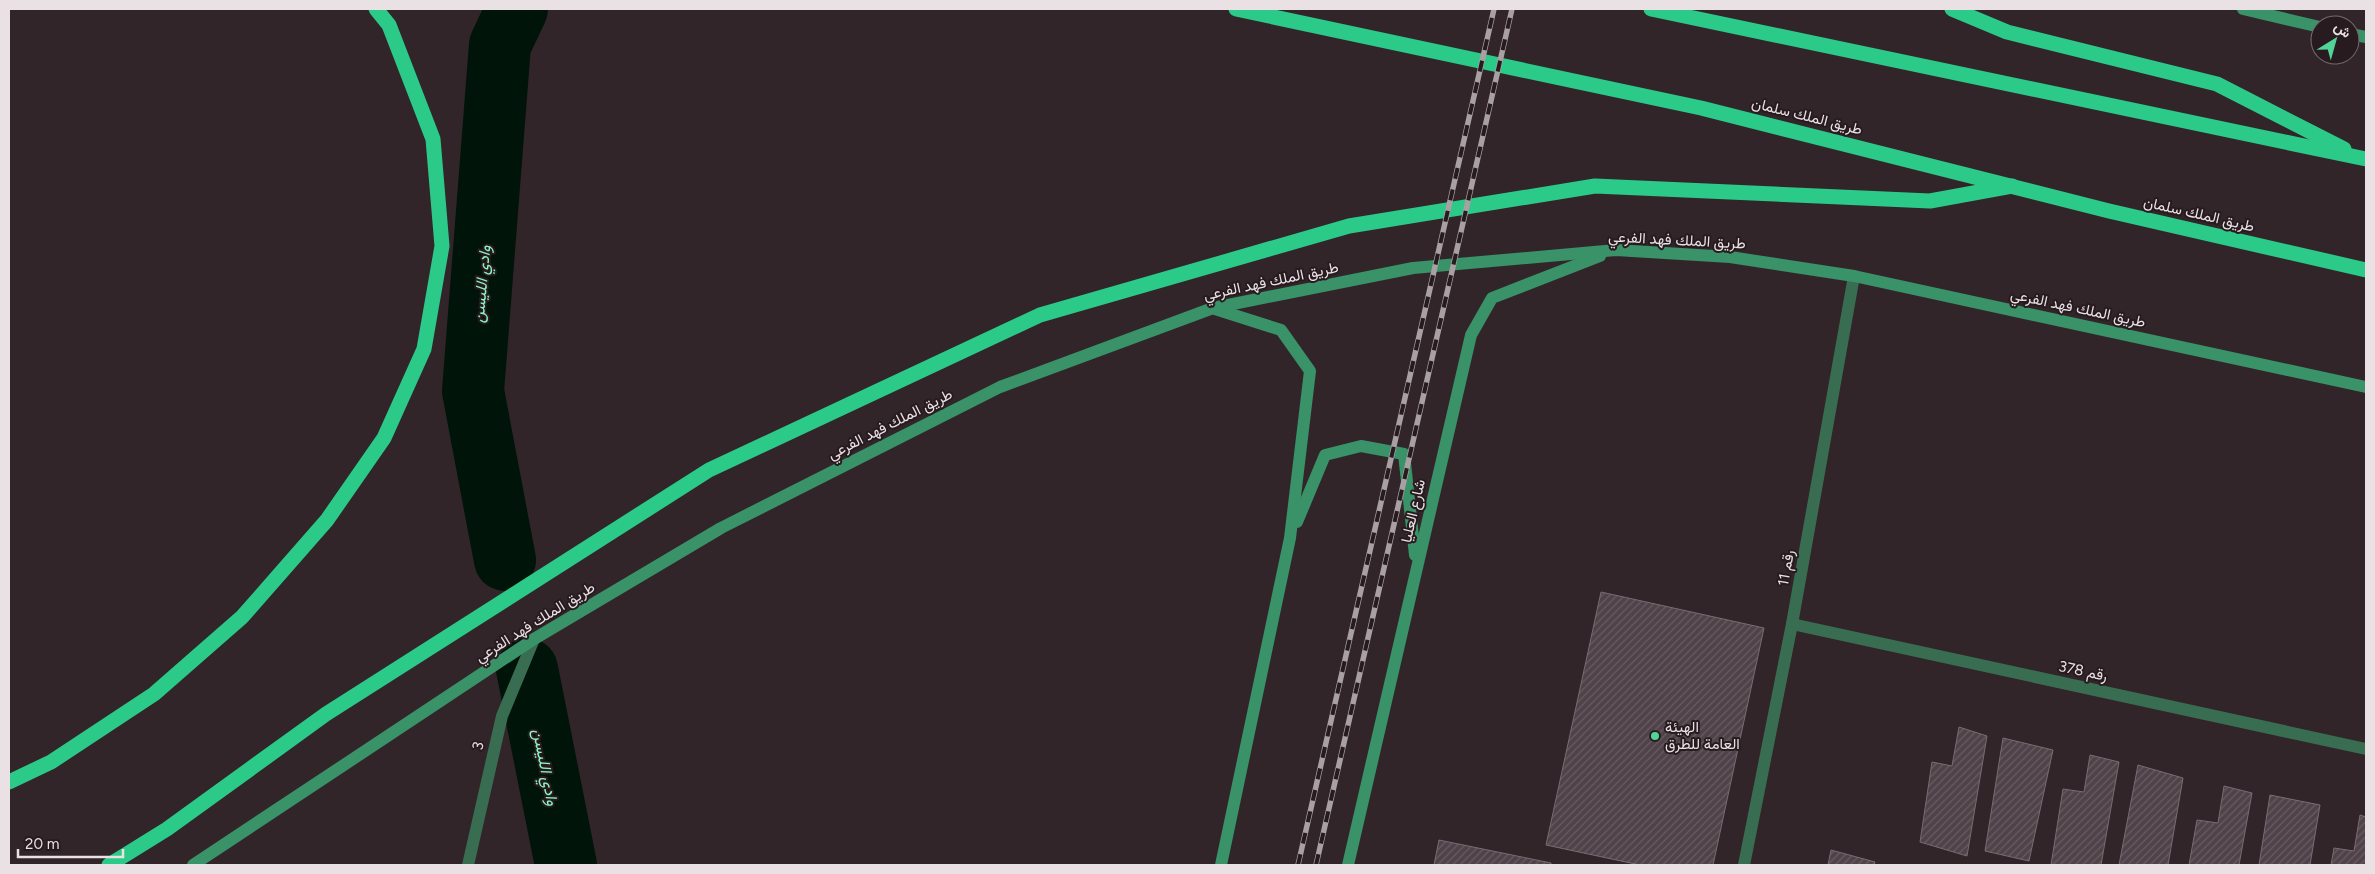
<svg xmlns="http://www.w3.org/2000/svg" width="2375" height="874" font-family="Figtree,Vazirmatn,sans-serif">
	<style>
		.lines { fill: none; stroke-linecap: round; stroke-linejoin: round }
		.river { stroke: #001409; stroke-width: 62 }
		.building { fill: url(#building-hatch); stroke: #7a6c72 }
		.lane { stroke: #396d52; stroke-width: 12 }
		.street { stroke: #396d52; stroke-width: 12 }
		.secondary { stroke: #399268; stroke-width: 12 }
		.highway { stroke: #2cca88; stroke-width: 15 }
		.rail-casing { stroke: #a9a0a3; stroke-width: 5.5 }
		.rail { stroke: #271b20; stroke-width: 4; stroke-dasharray: 11; stroke-linecap: butt }
		.poi-dot { fill: #52d397; stroke: #271b20; stroke-width: 2 }
		.labels { text-anchor: middle; stroke-width: 4; stroke-linejoin: round; paint-order: stroke }
		.street-label { font-size: 15px; fill: #e9e1e4; stroke: #271b20 }
		.poi-label { font-size: 15px; fill: #e9e1e4; stroke: #271b20; text-anchor: start }
		.water-label { font-size: 16px; font-style: italic; fill: #8bf7bf; stroke: #271b20 }
	</style>
	<defs>
		<pattern id="building-hatch" width="6" height="6" patternUnits="userSpaceOnUse" patternTransform="scale(1.25)"><rect width="6" height="6" fill="#4f4248"/><path d="M-1 1l2-2M0 6l6-6M5 7l2-2" fill="none" stroke="#685d62"/></pattern>
	</defs>
	<rect width="100%" height="100%" fill="#31252a"/>
	<g class="lines">
		<g class="river">
			<polyline points="505,560 473,391 500,45 517,9"/>
			<polyline points="527,669 566,865"/>
		</g>
	</g>
	<g class="building">
		<polygon points="1601,592 1764,628 1713,865 1640,865 1546,845"/>
		<polygon points="1959,727 1987,736 1967,856 1920,842 1932,762 1952,766"/>
		<polygon points="2003,738 2053,750 2029,861 1985,851"/>
		<polygon points="2090,755 2119,762 2101,865 2051,865 2063,789 2084,792"/>
		<polygon points="2138,765 2183,778 2168,865 2119,865"/>
		<polygon points="2224,786 2252,793 2239,865 2189,865 2197,820 2218,823"/>
		<polygon points="2270,795 2320,805 2310,865 2259,865"/>
		<polygon points="2360,815 2366,817 2366,865 2331,865 2334,848 2354,851"/>
		<polygon points="1439,840 1551,863 1551,865 1434,865"/>
		<polygon points="1831,850 1875,862 1874,865 1828,865"/>
	</g>
	<g class="lines">
		<g class="lane">
			<polyline points="468,865 502,716 534,639"/>
			<polyline points="1744,865 1792,624 1854,276"/>
		</g>
		<polyline class="street" points="1792,624 2366,749"/>
		<g class="secondary">
			<polyline points="2243,9 2320,27"/>
			<polyline points="2350,34 2366,37"/>
			<polyline points="1215,309 1281,330 1310,371 1290,538 1221,865"/>
			<polyline points="1297,522 1325,455 1361,446 1404,454 1415,555"/>
			<polyline points="193,865 534,639 721,528 1000,387 1213,308 1413,268 1616,250 1730,257 1854,276 2366,387"/>
			<polyline points="1348,865 1471,335 1492,298 1600,256"/>
		</g>
		<g class="highway">
			<polyline points="1236,9 1701,108 2109,211 2366,270"/>
			<polyline points="1651,9 2366,159"/>
			<polyline points="1952,9 2007,32 2217,84 2344,149"/>
			<polyline points="9,782 51,762 154,694 242,617 327,520 384,438 424,349 442,246 433,139 389,25 376,9"/>
			<polyline points="109,865 167,829 326,714 709,470 1040,315 1349,226 1595,186 1930,201 2012,186"/>
		</g>
		<defs>
			<g id="rail">
				<polyline points="1298,865 1494,9"/>
				<polyline points="1316,865 1512,9"/>
			</g>
		</defs>
		<use href="#rail" class="rail-casing"/>
		<use href="#rail" class="rail"/>
	</g>
	<circle class="poi-dot" cx="1655" cy="736" r="5"/>
	<g class="labels">
		<g class="street-label">
			<text transform="translate(1807 116) rotate(14)" y="5">طريق الملك سلمان</text>
			<text transform="translate(2199 214) rotate(13)" y="5">طريق الملك سلمان</text>
			<text transform="translate(1677 240) rotate(3)" y="5">طريق الملك فهد الفرعي</text>
			<text transform="translate(1271 281) rotate(-12)" y="5">طريق الملك فهد الفرعي</text>
			<text transform="translate(2078 308) rotate(12)" y="5">طريق الملك فهد الفرعي</text>
			<text transform="translate(890 424) rotate(-27)" y="5">طريق الملك فهد الفرعي</text>
			<text transform="translate(1413 511) rotate(-77)" y="5">شارع العليا</text>
			<text transform="translate(1786 568) rotate(-80)" y="5">رقم 11</text>
			<text transform="translate(535 622) rotate(-32)" y="5">طريق الملك فهد الفرعي</text>
			<text transform="translate(2083 671) rotate(12)" y="5">رقم 378</text>
			<text transform="translate(478 746) rotate(-77)" y="5">3</text>
		</g>
		<g class="poi-label">
			<text x="1665" y="732">الهيئة<tspan x="1665" dy="17">العامة للطرق</tspan></text>
		</g>
		<g class="water-label">
			<text transform="translate(481 284) rotate(-85)" y="6">وادي الليسن</text>
			<text transform="translate(546 767) rotate(79)" y="6">وادي الليسن</text>
		</g>
	</g>
	<rect width="2375" height="874" fill="none" stroke="#e9e1e4" stroke-width="20"/>
	<g transform="translate(2335 40) rotate(37)"><circle r="24" fill="#271b20" stroke="#756a6e"/>
	<path d="M0-4L9 19L0 12L-9 19Z" fill="#52d397"/>
	<text y="-8" font-size="14" font-weight="bold" text-anchor="middle" fill="#e9e1e4">ش</text>
	</g>
	<path d="M18 849v8h105v-8" fill="none" stroke="#e9e1e4" stroke-width="2.5"/>
	<text x="25" y="849" font-size="15" fill="#e9e1e4" stroke="#271b20" stroke-width="4" paint-order="stroke">20 m</text>
</svg>
